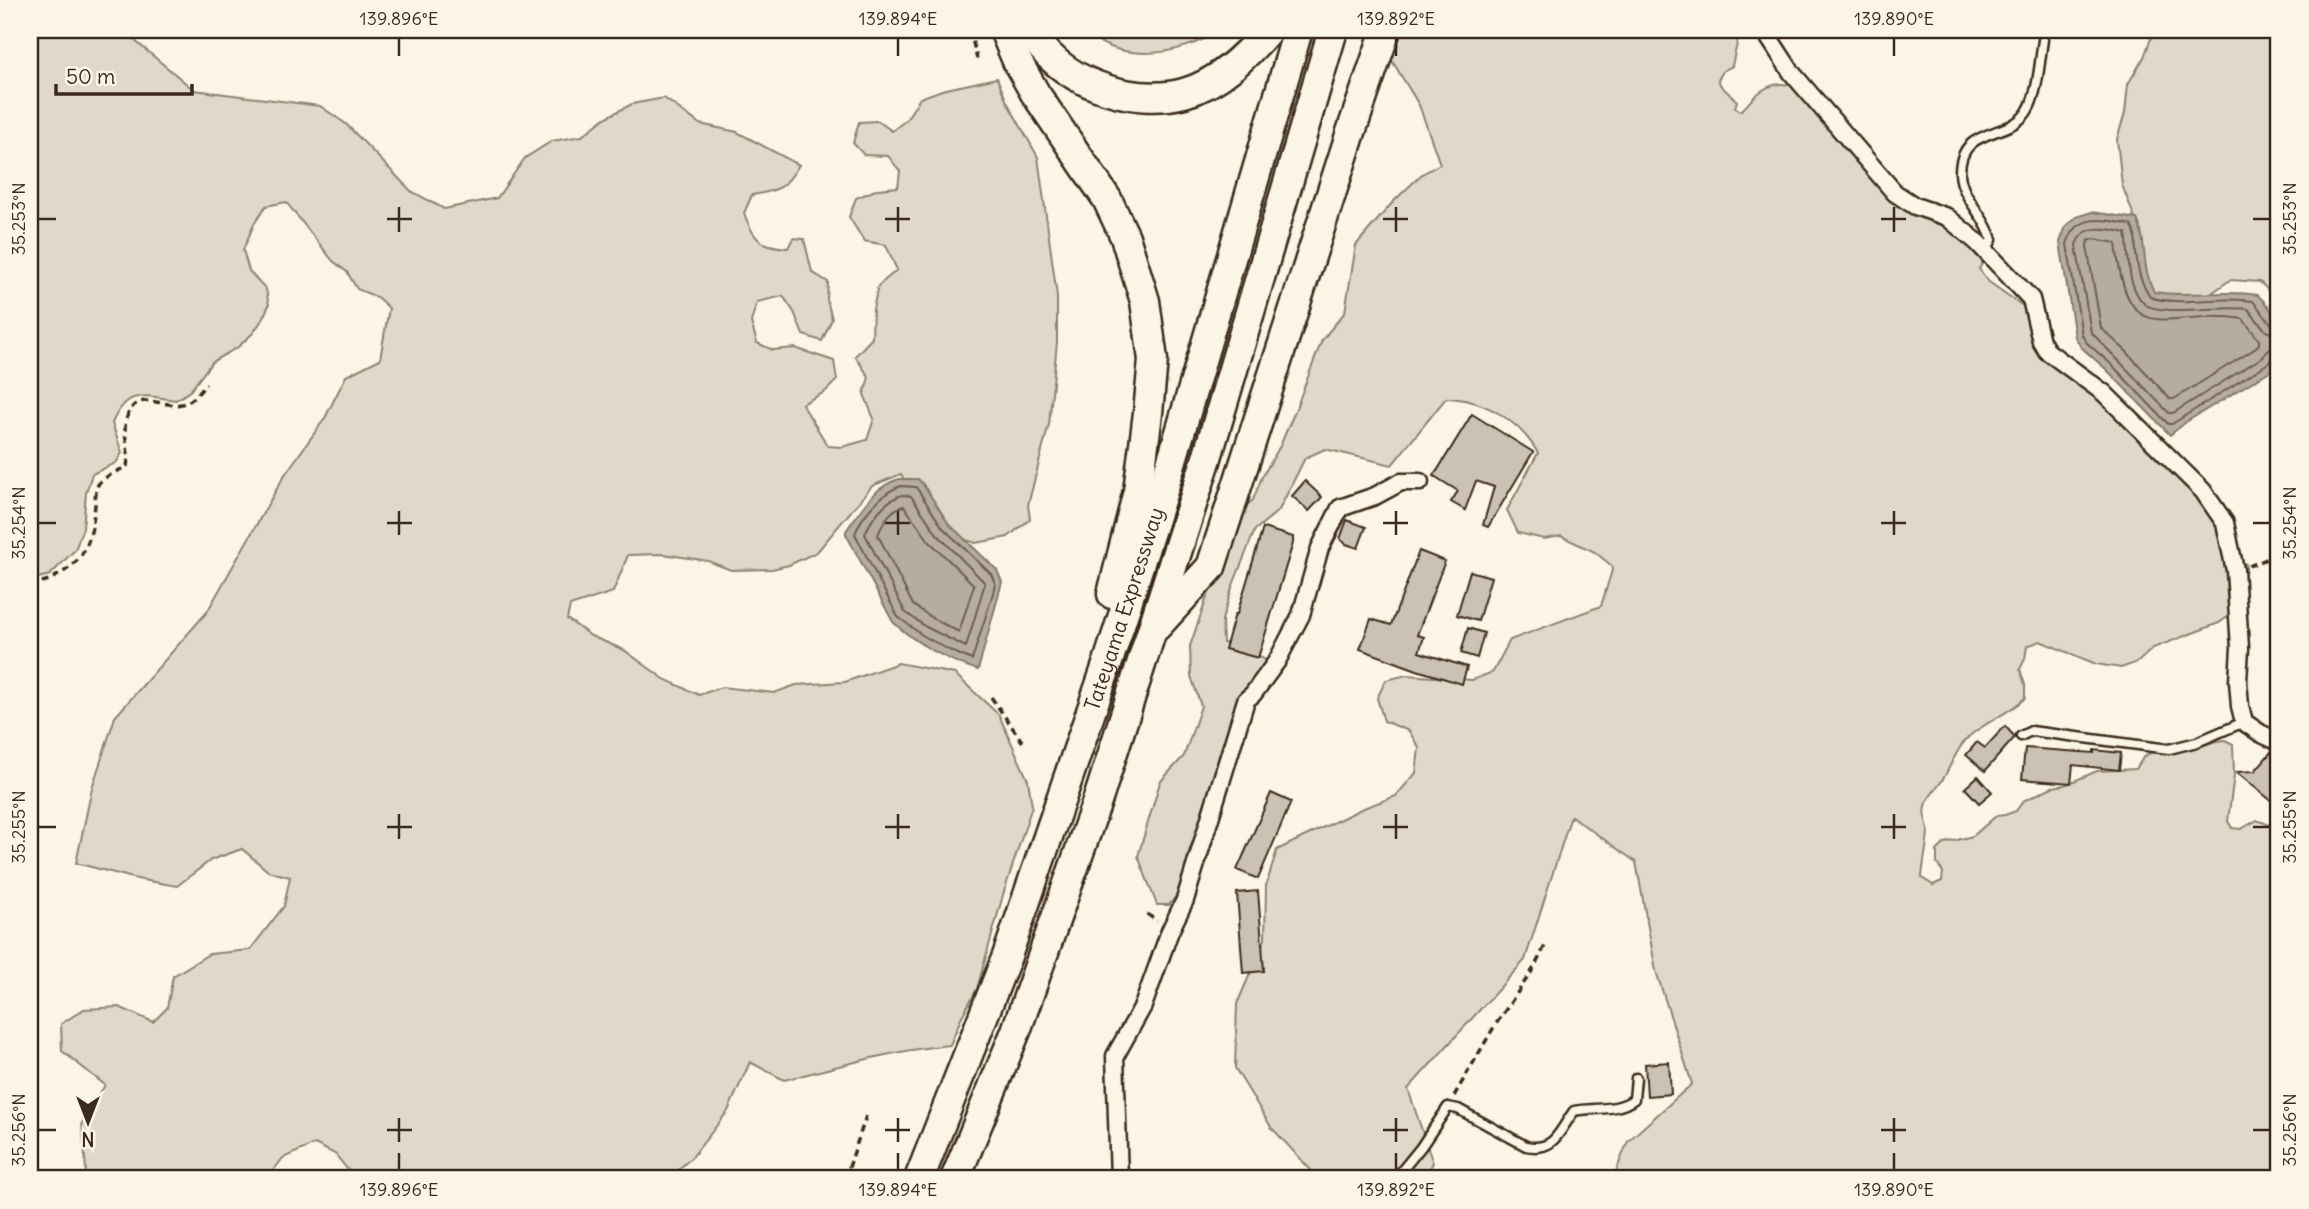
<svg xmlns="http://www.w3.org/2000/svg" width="2309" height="1209" font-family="Delius,sans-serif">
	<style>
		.green { fill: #e0d8c8; stroke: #8e8173; stroke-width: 2 }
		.water { fill: #b7ad9e; stroke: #85796b; stroke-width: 2 }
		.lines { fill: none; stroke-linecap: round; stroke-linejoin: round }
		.shore { stroke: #6d5e51; stroke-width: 2 }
		.building { fill: #ccc2b3; stroke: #3b2a1e; stroke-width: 2 }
		.service-casing { stroke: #3b2a1e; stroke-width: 13 }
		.minor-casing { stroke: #3b2a1e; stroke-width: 21 }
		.motorway-casing { stroke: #3b2a1e; stroke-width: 33 }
		.path { stroke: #3b2a1e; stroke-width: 3.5; stroke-dasharray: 7 5; stroke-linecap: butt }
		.service { stroke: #fcf5e5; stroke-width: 8 }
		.minor { stroke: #fcf5e5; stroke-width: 16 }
		.motorway { stroke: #fcf5e5; stroke-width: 28 }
		.ticks { fill: none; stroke: #3b2a1e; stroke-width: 2.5 }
		.labels { text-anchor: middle; stroke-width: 6; stroke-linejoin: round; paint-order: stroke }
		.street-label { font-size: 21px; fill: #3b2a1e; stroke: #fcf5e5 }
		.neatline { fill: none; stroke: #3b2a1e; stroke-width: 2.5 }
		.ticks-label { font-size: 18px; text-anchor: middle; fill: #3b2a1e }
	</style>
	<rect width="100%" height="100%" fill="#fcf5e5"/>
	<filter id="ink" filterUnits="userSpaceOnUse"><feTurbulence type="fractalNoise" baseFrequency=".0143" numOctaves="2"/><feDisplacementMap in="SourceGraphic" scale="14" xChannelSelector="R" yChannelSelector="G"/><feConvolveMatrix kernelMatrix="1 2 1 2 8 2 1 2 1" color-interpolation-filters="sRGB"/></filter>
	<g filter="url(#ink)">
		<g class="green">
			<path d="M30,30H122L194,90L320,106L346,124L411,191L444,209L497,198L525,158L552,141L582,136L605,118L632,104L664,98L700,124L737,132L799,165C785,188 779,191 752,195L744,213C754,240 759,246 788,248L793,238L804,239L812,272L828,282L827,300L832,319L822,341L803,335L794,312L783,296L757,302L751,322L757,343L773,350L795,348L834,361L837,380L825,392L802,404L828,446L842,447L867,440L874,419L864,394L869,377L855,356L872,338L873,309L878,286L897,270L886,245L864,241L849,217L856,198L878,189L898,187L900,171L888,156L864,155L853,143L859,122L878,121L892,131L906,120L920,98L942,90L997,78L1007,102L1038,157L1057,296V342L1049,424L1028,505L1030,519L1008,537L976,543L932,530L901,474L872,486L817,552L789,565L772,569L731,570L708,561L663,554L628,555L613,592L570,606L567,619L591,636L624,650L664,679L699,695L722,687L774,693L796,685L845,682L898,663L955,674L999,715L1028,780L1032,806L1003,895L977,989L962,1016L950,1045C893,1050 840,1066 784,1080L750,1062L728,1111L693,1156L668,1179H355L335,1154L315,1144L283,1158L267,1179H84L86,1169L82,1123L105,1085L62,1051L61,1024L84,1009L119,1007L153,1022L167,1008L173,976L209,954L250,950L284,906L290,877L268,871L242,849L211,860L177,886L137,879L76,863L92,788L115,717L207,612L284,476L325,418L346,376L380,359L389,308L377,297L357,289L347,272L333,261L286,202L266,206L254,224L243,250L249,271L266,289L269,305L262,320L253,333L238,347L212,362L190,391L176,400C143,396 128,388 112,423L122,453L116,463L92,474L86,493L83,528L75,550L50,575L30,580Z"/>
			<path d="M1083,30H1219C1181,57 1119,64 1083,30Z"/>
			<path d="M1393,30H1740L1732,66L1723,71L1718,80L1721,86L1737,101L1735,107L1740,111C1747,107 1750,100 1756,95C1774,80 1787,82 1806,91L1913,212C1929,220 1942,228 1960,227L1984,260L1979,269L1989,282L2023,306L2029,313L2033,344L2077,375L2133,431L2140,443L2166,462L2170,470L2189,487L2209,512L2240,561L2246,564V571L2242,578L2245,590L2242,606L2219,623L2153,648L2138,662L2121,668L2096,664L2040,641L2027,646L2025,659L2020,669L2025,685V698C2009,713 1992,719 1976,731C1959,742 1953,762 1943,779C1938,788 1928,796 1925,806C1922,816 1928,822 1928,831C1927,848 1923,862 1922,878L1933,885L1942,881L1943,872L1937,864V851L1945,843L1973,836L1996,816L2005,815L2016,811L2023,801L2052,787L2065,785L2097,771L2136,769L2144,756L2155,751L2201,746L2216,741L2225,740L2233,744L2234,775L2228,821L2232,828L2241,829L2257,820L2275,827L2279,816V1179H1959L1958,1178L1955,1179H1613L1628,1141L1692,1084L1656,971L1636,862L1571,816L1525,960L1408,1089L1433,1163L1423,1179H1319L1271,1127L1235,1068L1237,1004L1265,939L1266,886L1277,850L1361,809L1396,796L1416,773L1419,748L1409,731L1384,721L1377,698L1386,680L1407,675L1472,680L1493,672L1510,640L1601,606L1613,567L1595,552L1561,536L1544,539L1518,533L1507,510L1538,453C1519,420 1484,399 1446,398L1392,465L1325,449L1305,458L1279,510L1255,530L1233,585L1222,620L1223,643L1251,649L1266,661L1190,848L1179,892L1169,905H1157L1138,856L1160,782L1184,756L1201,706L1191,676L1190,646L1236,514L1253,500L1262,477L1280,446L1295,411L1322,340L1345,312L1356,245L1393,202L1422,174L1440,164L1419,105L1388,54Z"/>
			<polygon points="2154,30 2279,30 2279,301 2260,282 2230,280 2198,303 2145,293 2134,216 2122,185 2117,139 2125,113 2128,84 2144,57"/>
		</g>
		<g class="water">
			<path d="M2092,212L2137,219C2148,243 2140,265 2154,292C2187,298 2222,289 2258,295C2262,300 2269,306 2273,313C2283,328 2282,354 2273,369L2186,422L2170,435L2107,370L2081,347L2075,337L2060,242L2066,226L2076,217Z"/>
			<path d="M899,479H918L922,483L949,524L997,570L1002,582L978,670C948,661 915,643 893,622L846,534V531C862,509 873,487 899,479Z"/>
		</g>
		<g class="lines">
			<g class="shore">
				<path d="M2095,239L2116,243C2127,357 2167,306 2243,319L2259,340V344L2253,350L2174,399H2170L2126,351L2101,328L2087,246L2088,241Z"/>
				<path d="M2279,327L2272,325L2253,301C2221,295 2177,307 2150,297C2141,284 2137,269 2136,253C2135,243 2137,234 2131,225C2104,219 2077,212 2067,244L2082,335L2087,343L2112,365L2168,424H2172L2267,364L2273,358L2279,357"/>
				<path d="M2279,336L2266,331L2248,309C2223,305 2164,316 2146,305C2139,300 2134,289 2132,282C2127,266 2129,249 2126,233C2108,228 2083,223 2076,245L2091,332L2169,413H2173L2261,358L2269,350L2279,348"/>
				<path d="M901,486L916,487L943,528L991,574L995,583L993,593L972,660L949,650L922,635L898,617L855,534C861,516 882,492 901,486Z"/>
				<path d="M902,495L911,496L937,534L985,583L966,647L926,627L905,612L865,534C871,519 885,500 902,495Z"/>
				<path d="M904,506L929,541L974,585L959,632L932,618L913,605L878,535C882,524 891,508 904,506Z"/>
			</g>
		</g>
		<g class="building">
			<polygon points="1472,414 1533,452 1488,527 1483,525 1494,487 1476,481 1465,510 1451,502 1458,491 1434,476"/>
			<polygon points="1305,481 1322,497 1309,511 1292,496"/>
			<polygon points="1347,520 1366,527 1358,548 1346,544 1340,539"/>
			<polygon points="1263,528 1293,537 1293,543 1258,658 1225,649 1235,614 1237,614"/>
			<polygon points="1419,551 1445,561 1417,635 1424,637 1419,652 1467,667 1462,684 1417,670 1360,649 1371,619 1391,625"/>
			<polygon points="1470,571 1491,577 1478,621 1457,615"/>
			<polygon points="1468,628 1484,633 1477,658 1461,653"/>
			<polygon points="2005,726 2015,737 1985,771 1966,755 1977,742 1985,748"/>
			<polygon points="2025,748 2094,753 2094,750 2121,753 2119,770 2073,765 2071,783 2022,779"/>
			<polygon points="2271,752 2279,759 2279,807 2236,772 2255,771"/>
			<polygon points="1978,776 1992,792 1979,803 1965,788"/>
			<polygon points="1271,793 1291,802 1258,879 1237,870"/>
			<polygon points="1258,891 1264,971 1243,973 1237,893"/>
			<polygon points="1669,1062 1671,1094 1647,1096 1645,1064"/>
		</g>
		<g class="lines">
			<defs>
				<g id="service">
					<path d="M1985,251L1992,240C1986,216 1961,198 1960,173C1960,123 2013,141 2029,108C2038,91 2040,59 2043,40"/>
					<polyline points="2021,736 2031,731 2169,749 2197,742 2244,722"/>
					<path d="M1395,1179L1421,1147L1448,1107L1458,1109L1526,1146C1555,1152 1559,1131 1574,1111C1594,1107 1617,1112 1634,1099L1636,1078"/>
				</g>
				<g id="minor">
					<polyline points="1764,30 1792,73 1895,193 1915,206 1947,217 1977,242 2031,299 2041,341 2047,351 2104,393 2203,491 2225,523 2235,570 2240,648 2238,681 2240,706 2244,722 2260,733 2279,742"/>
					<polyline points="1119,1179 1115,1056 1143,1006 1170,931 1185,900 1246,700 1253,694 1277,661 1301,615 1320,548 1340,508 1375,496 1401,482 1420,482"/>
				</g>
				<g id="motorway">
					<polyline points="1004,30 1018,63 1035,93 1107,199 1125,237 1145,301 1153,360 1148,413 1138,491 1112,594"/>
					<path d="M1031,30C1055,81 1131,107 1184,93C1218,84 1246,56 1268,30"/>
					<polyline points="1157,626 1211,567 1351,132 1386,30"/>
					<path id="s1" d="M919,1179L1007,956L1108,662L1162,494L1298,30"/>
					<polyline points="955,1179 1016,1031 1099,796 1206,461 1333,30"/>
				</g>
			</defs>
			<use href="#service" class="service-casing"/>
			<use href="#minor" class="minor-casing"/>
			<use href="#motorway" class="motorway-casing"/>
			<g class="path">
				<polyline points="970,30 977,59"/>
				<polyline points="2249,566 2279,554"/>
				<path d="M30,580C41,585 50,580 60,574C88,558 92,534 95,505C95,498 95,489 99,483C105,476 119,471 127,466C131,450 121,433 127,417C137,386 166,411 185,403C194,400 200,391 206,384"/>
				<polyline points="991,697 1024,744"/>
				<polyline points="1147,914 1157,921"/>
				<polyline points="1454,1096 1494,1027 1534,968 1545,946"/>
				<polyline points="845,1179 866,1116"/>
			</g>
			<use href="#service" class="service"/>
			<use href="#minor" class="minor"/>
			<use href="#motorway" class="motorway"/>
		</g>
	</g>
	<path class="ticks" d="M399,38V56M898,38V56M1396,38V56M1894,38V56M399,207V232M898,207V232M1396,207V232M1894,207V232M38,219H56M387,219H412M885,219H910M1383,219H1408M1881,219H1906M2253,219H2270M399,511V535M898,511V535M1396,511V535M1894,511V535M38,523H56M387,523H412M885,523H910M1383,523H1408M1881,523H1906M2253,523H2270M399,814V839M898,814V839M1396,814V839M1894,814V839M38,827H56M387,827H412M885,827H910M1383,827H1408M1881,827H1906M2253,827H2270M399,1118V1142M898,1118V1142M1396,1118V1142M1894,1118V1142M38,1130H56M387,1130H412M885,1130H910M1383,1130H1408M1881,1130H1906M2253,1130H2270M399,1153V1170M898,1153V1170M1396,1153V1170M1894,1153V1170"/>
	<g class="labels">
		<g class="street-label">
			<text dy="7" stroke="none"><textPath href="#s1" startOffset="606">Tateyama Expressway</textPath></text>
		</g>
	</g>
	<rect width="2309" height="1209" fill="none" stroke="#fcf5e5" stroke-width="77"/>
	<g transform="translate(88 1122) rotate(180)" stroke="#fcf5e5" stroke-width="5" paint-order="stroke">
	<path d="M0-5L12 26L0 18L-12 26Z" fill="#3b2a1e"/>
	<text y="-10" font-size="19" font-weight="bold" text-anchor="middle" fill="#3b2a1e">N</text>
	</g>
	<path d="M56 84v10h136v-10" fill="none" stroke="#3b2a1e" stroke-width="3.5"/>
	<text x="66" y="84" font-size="21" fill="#3b2a1e" stroke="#fcf5e5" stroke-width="5" paint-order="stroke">50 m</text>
	<rect x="38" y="38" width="2232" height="1132" class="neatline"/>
	<g class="ticks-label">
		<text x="399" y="25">139.896°E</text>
		<text x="898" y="25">139.894°E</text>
		<text x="1396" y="25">139.892°E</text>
		<text x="1894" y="25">139.890°E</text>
		<text transform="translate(2290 219) rotate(-90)" y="6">35.253°N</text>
		<text transform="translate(19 219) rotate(-90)" y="6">35.253°N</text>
		<text transform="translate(2290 523) rotate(-90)" y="6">35.254°N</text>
		<text transform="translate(19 523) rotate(-90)" y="6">35.254°N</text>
		<text transform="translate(2290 827) rotate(-90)" y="6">35.255°N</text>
		<text transform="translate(19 827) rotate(-90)" y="6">35.255°N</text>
		<text transform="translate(2290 1130) rotate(-90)" y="6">35.256°N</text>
		<text transform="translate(19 1130) rotate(-90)" y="6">35.256°N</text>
		<text x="399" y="1196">139.896°E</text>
		<text x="898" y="1196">139.894°E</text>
		<text x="1396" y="1196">139.892°E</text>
		<text x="1894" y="1196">139.890°E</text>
	</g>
</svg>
